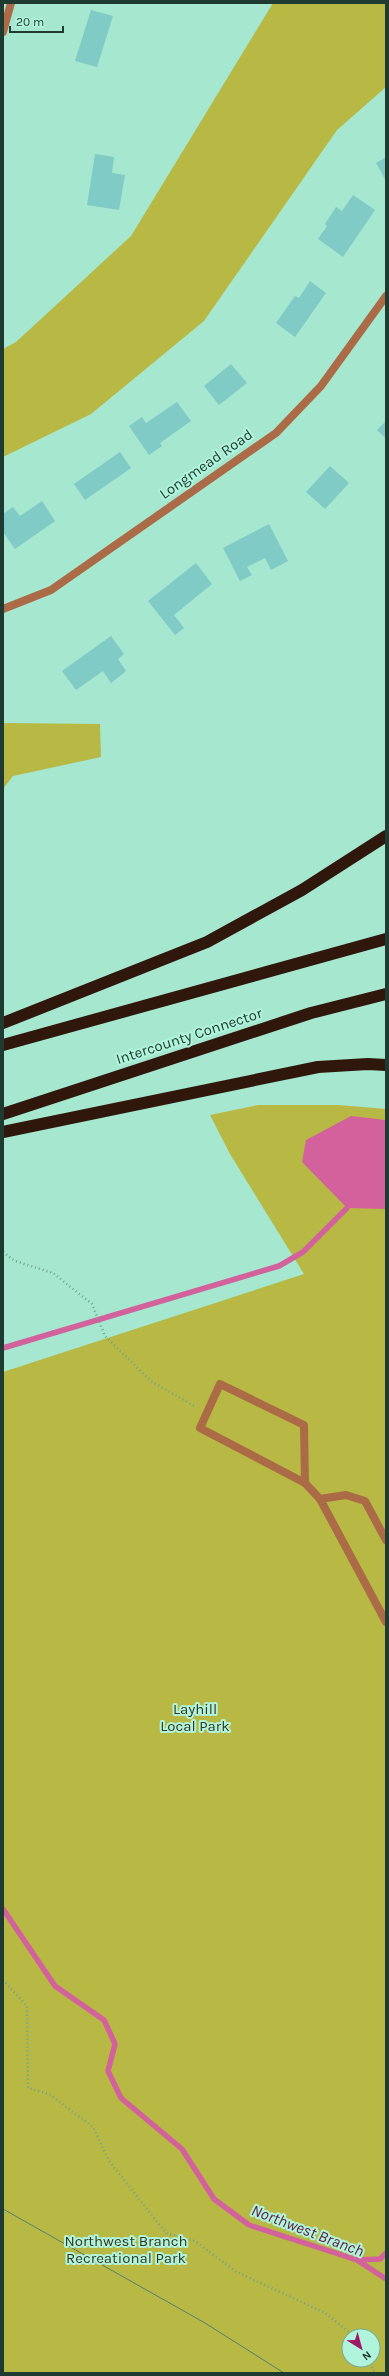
<svg xmlns="http://www.w3.org/2000/svg" width="389" height="2376" font-family="Karla,sans-serif">
	<style>
		.green { fill: #b7b944; fill-rule: evenodd }
		.water { fill: #d3629c }
		.lines { fill: none; stroke-linecap: round; stroke-linejoin: round }
		.stream { stroke: #d3629c; stroke-width: 5.5 }
		.building { fill: #80cbc6 }
		.path { stroke: #70a290; stroke-width: 2.5; stroke-dasharray: 1 3; stroke-linecap: butt }
		.service { stroke: #ab6b46; stroke-width: 8 }
		.minor { stroke: #ab6b46; stroke-width: 8 }
		.motorway { stroke: #2f180b; stroke-width: 12 }
		.tram { stroke: #558071; stroke-width: 1 }
		.labels { text-anchor: middle; stroke-width: 4; stroke-linejoin: round; paint-order: stroke }
		.street-label { font-size: 15px; fill: #1f3a31; stroke: #b1f4dc }
		.park-label { font-size: 15px; fill: #36361f; stroke: #b1f4dc }
		.water-label { font-size: 16px; font-style: italic; fill: #611a42; stroke: #b1f4dc }
	</style>
	<rect width="100%" height="100%" fill="#a5e7cf"/>
	<g class="green">
		<polygon points="273,3 386,3 386,87 337,130 204,321 91,414 3,457 3,349 16,342 131,236"/>
		<polygon points="3,723 100,724 101,757 13,776 3,789"/>
		<path d="M258,1105H339L386,1109V2373H3V1372L304,1274L230,1154L210,1115ZM349,2336H373V2360H349Z"/>
	</g>
	<polygon class="water" points="351,1116 386,1120 386,1209 347,1208 302,1162 306,1140"/>
	<g class="lines">
		<g class="stream">
			<polyline points="3,1348 279,1266 303,1252 347,1208"/>
			<polyline points="3,1909 55,1986 104,2020 115,2044 108,2071 121,2098 182,2149 214,2199 249,2225 357,2260 386,2279"/>
			<polyline points="357,2260 380,2259 386,2253"/>
		</g>
	</g>
	<g class="building">
		<polygon points="91,10 113,16 97,67 75,61"/>
		<polygon points="95,154 114,157 112,173 125,175 119,210 87,205"/>
		<polygon points="386,157 386,181 376,163"/>
		<polygon points="353,195 375,210 343,257 318,239 327,226 325,224 336,207 342,211"/>
		<polygon points="310,281 326,293 295,337 276,323 295,296 299,298"/>
		<polygon points="231,364 247,383 219,405 204,386"/>
		<polygon points="177,402 191,421 160,443 162,446 149,455 129,426 142,417 146,423"/>
		<polygon points="386,421 386,439 377,430"/>
		<polygon points="120,452 131,468 85,500 74,484"/>
		<polygon points="330,466 349,483 325,509 306,492"/>
		<polygon points="42,501 55,521 15,549 3,532 3,514 13,507 20,516"/>
		<polygon points="269,524 288,561 271,570 265,558 247,567 252,575 240,581 223,548"/>
		<polygon points="196,563 212,584 174,615 184,628 175,635 148,601"/>
		<polygon points="111,636 124,654 118,659 126,671 111,683 103,671 76,690 62,671"/>
	</g>
	<g class="lines">
		<g class="path">
			<polyline points="3,1252 15,1261 53,1273 92,1304 105,1336 151,1381 196,1407"/>
			<polyline points="3,1980 27,2006 28,2088 49,2094 93,2127 109,2161 166,2233 195,2241 235,2271 325,2313 354,2336"/>
			<polyline points="368,2360 375,2373"/>
		</g>
		<g class="service">
			<polyline points="305,1483 304,1425 220,1384 200,1428 305,1483 320,1499 386,1622"/>
			<polyline points="320,1499 346,1495 365,1501 386,1540"/>
		</g>
		<g class="minor">
			<polyline points="3,32 11,3"/>
			<polyline points="3,609 51,590 276,433 321,386 386,296"/>
		</g>
		<g class="motorway">
			<polyline points="3,1023 207,942 302,890 386,836"/>
			<polyline points="3,1045 386,939"/>
			<polyline points="3,1114 311,1013 386,994"/>
			<polyline points="3,1132 318,1067 368,1064 386,1065"/>
		</g>
		<polyline class="tram" points="3,2209 205,2323 284,2373"/>
	</g>
	<g class="labels">
		<g class="street-label">
			<text transform="translate(206 464) rotate(-35)" y="5">Longmead Road</text>
			<text transform="translate(189 1036) rotate(-18)" y="5">Intercounty Connector</text>
		</g>
		<g class="park-label">
			<text x="195" y="1714">Layhill<tspan x="195" dy="17">Local Park</tspan></text>
			<text x="126" y="2246">Northwest Branch<tspan x="126" dy="17">Recreational Park</tspan></text>
		</g>
		<g class="water-label">
			<text transform="translate(308 2230) rotate(21)" y="6">Northwest Branch</text>
		</g>
	</g>
	<rect width="389" height="2376" fill="none" stroke="#1f3a31" stroke-width="8"/>
	<g transform="translate(361 2348) rotate(143)"><circle r="19" fill="#b1f4dc" stroke="#77aa98"/>
	<path d="M0-3L7 15L0 10L-7 15Z" fill="#9e1969"/>
	<text y="-6" font-size="11" font-weight="bold" text-anchor="middle" fill="#1f3a31">N</text>
	</g>
	<path d="M10 26v6h53v-6" fill="none" stroke="#1f3a31" stroke-width="2"/>
	<text x="16" y="26" font-size="12" fill="#1f3a31" stroke="#b1f4dc" stroke-width="3" paint-order="stroke">20 m</text>
</svg>
